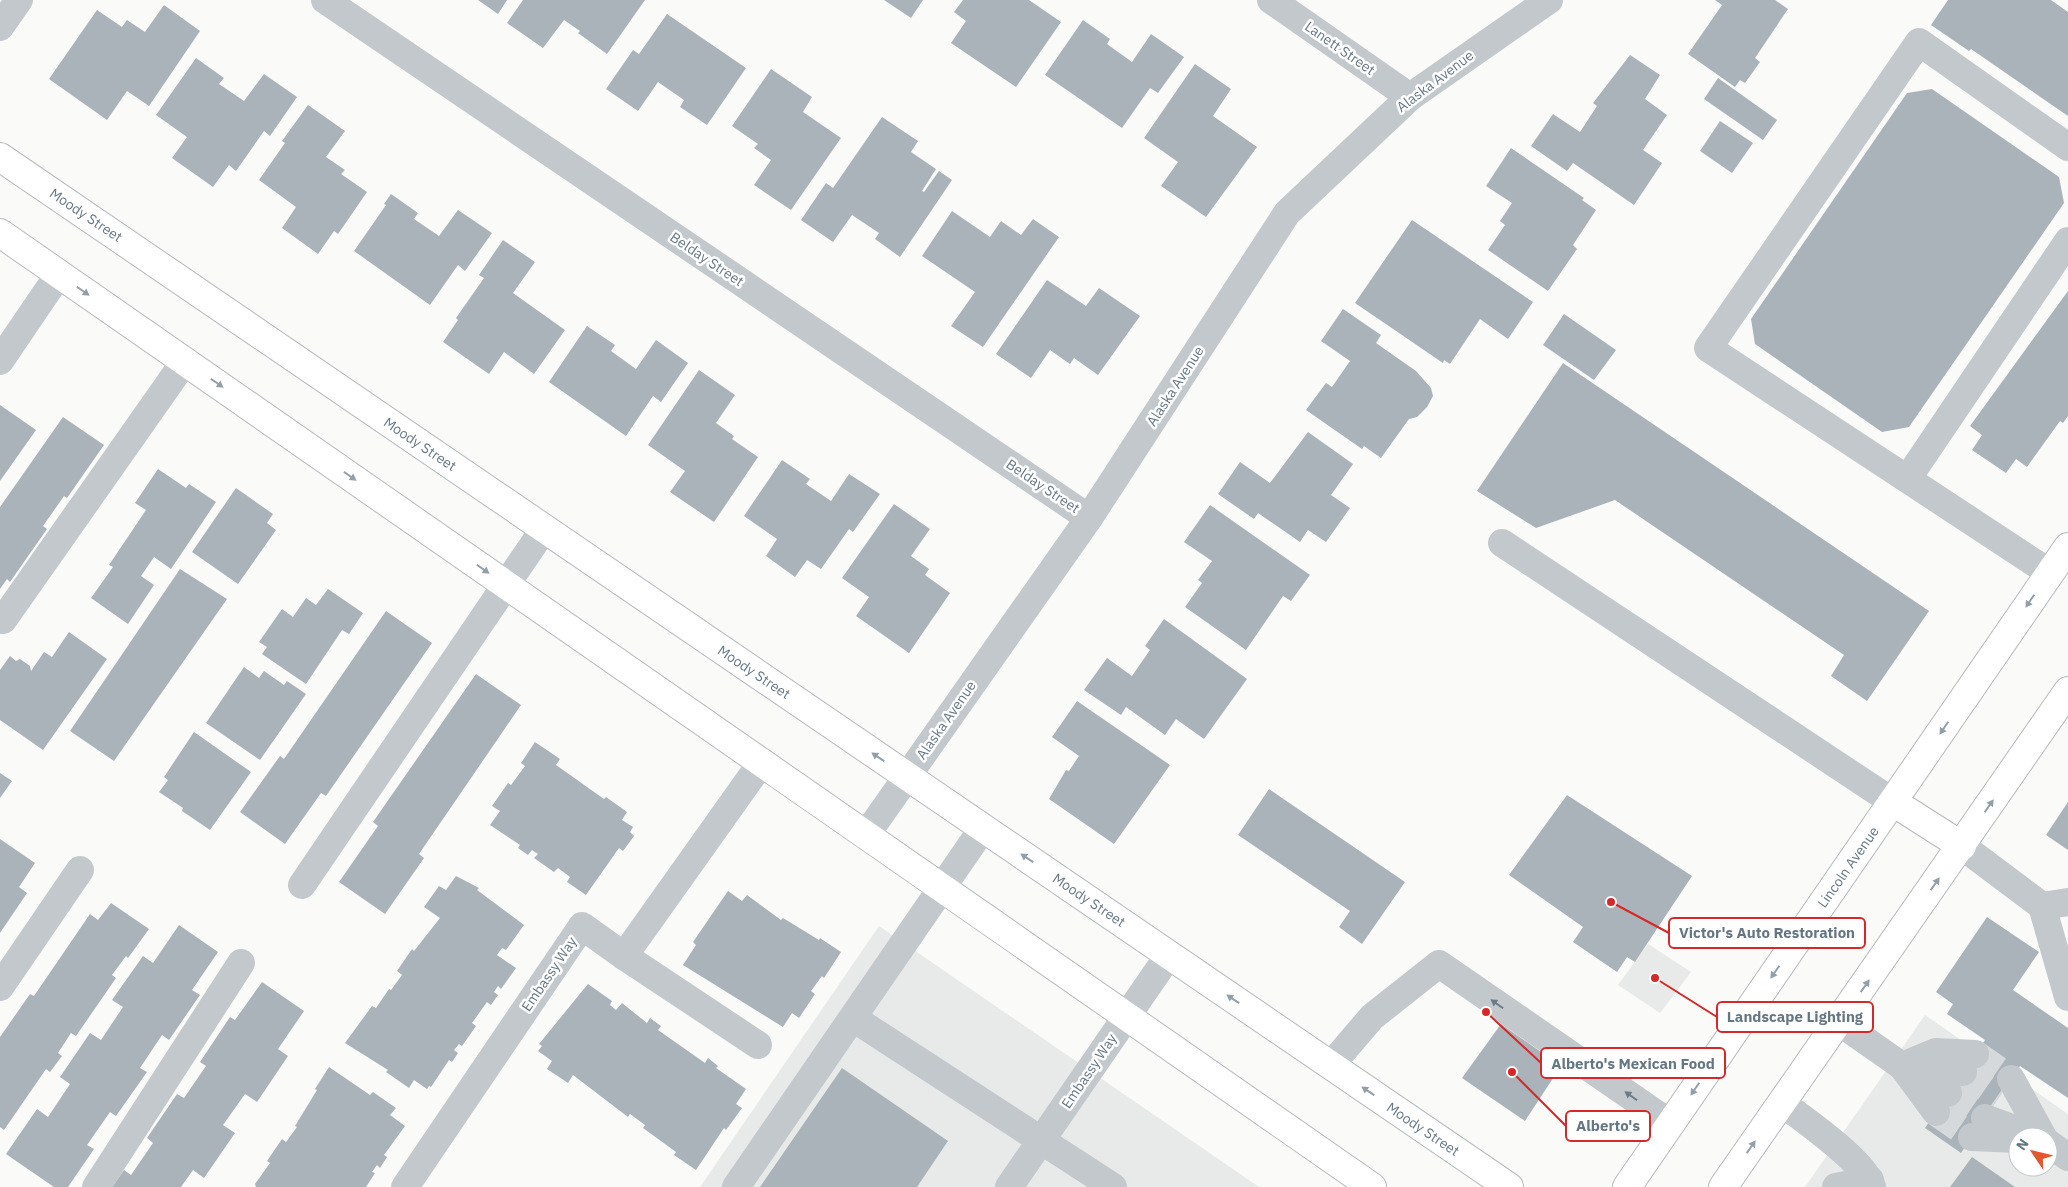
<svg xmlns="http://www.w3.org/2000/svg" width="2068" height="1187" font-family="'IBM Plex Sans',sans-serif">
	<style>
		.built { fill: #e8e9e9; fill-rule: evenodd }
		.building { fill: #aab3b9 }
		.lines { fill: none; stroke-linecap: round; stroke-linejoin: round }
		.minor-tunnel { stroke: #d5d9db; stroke-width: 28; stroke-dasharray: 28 14; stroke-linecap: butt }
		.major-casing { stroke: #b5babe; stroke-width: 30 }
		.minor { stroke: #c3c8cc; stroke-width: 28 }
		.major { stroke: #fff; stroke-width: 28 }
		.oneway { fill: #939fa8 }
		.oneway2 { fill: #6a7a87 }
		.labels { text-anchor: middle; stroke-width: 5; stroke-linejoin: round; paint-order: stroke }
		.street-label { font-size: 14px; fill: #657683; stroke: #fff }
		.leader { fill: none; stroke: #d62828; stroke-width: 2 }
		.callout-dot { fill: #d62828; stroke: #fff; stroke-width: 2 }
		.callout { fill: #fff; stroke: #d62828; stroke-width: 2 }
		.callout-label { font-size: 15px; text-anchor: middle; font-weight: bold; fill: #657683 }
	</style>
	<rect width="100%" height="100%" fill="#fafaf8"/>
	<g class="built">
		<polygon points="879,926 1259,1187 700,1187"/>
		<polygon points="1648,944 1691,972 1660,1013 1618,985"/>
		<path d="M1925,1015L2068,1114V1187H1805ZM2018,1137H2048V1167H2018Z"/>
	</g>
	<g class="building">
		<polygon points="478,0 507,0 498,14"/>
		<polygon points="523,0 645,0 607,54 578,33 580,31 564,20 543,48 507,23"/>
		<polygon points="884,0 923,0 911,18"/>
		<polygon points="963,0 1029,0 1061,22 1016,87 951,43 966,21 954,12"/>
		<polygon points="1715,0 1775,0 1788,9 1755,58 1760,62 1745,83 1740,80 1735,87 1688,54 1722,5"/>
		<polygon points="1948,0 2051,0 2068,12 2068,116 1971,49 1969,51 1931,25"/>
		<polygon points="164,5 200,31 149,106 127,91 107,120 49,79 97,10 122,27 127,20 145,32"/>
		<polygon points="667,14 746,68 707,125 680,107 684,100 658,82 638,111 606,89 633,50 639,54"/>
		<polygon points="1083,20 1110,39 1107,44 1132,62 1151,34 1184,57 1158,93 1150,88 1122,128 1045,75"/>
		<polygon points="1630,55 1660,75 1645,99 1667,115 1643,150 1662,163 1634,205 1573,163 1567,171 1531,146 1553,114 1580,132 1597,106 1593,103"/>
		<polygon points="196,58 224,78 219,84 244,101 264,74 297,97 270,136 264,131 236,171 229,165 213,187 172,158 187,137 156,115"/>
		<polygon points="1195,64 1231,89 1213,116 1257,147 1206,217 1161,186 1178,162 1144,138"/>
		<polygon points="771,69 812,97 803,112 841,138 791,210 754,185 771,160 754,148 758,144 732,126"/>
		<polygon points="1718,78 1777,120 1763,140 1704,99"/>
		<polygon points="1932,89 2059,177 2064,203 1909,427 1882,432 1755,344 1751,319 1907,93"/>
		<polygon points="308,105 345,131 326,157 345,170 341,174 367,192 338,234 334,231 318,254 282,228 296,207 259,180 285,143 282,141"/>
		<polygon points="882,117 918,141 911,152 936,169 922,191 924,192 939,171 952,180 900,257 875,239 879,233 852,215 833,242 801,220 826,183 833,188"/>
		<polygon points="1720,121 1753,143 1732,173 1700,151"/>
		<polygon points="1511,148 1584,198 1582,200 1596,210 1573,245 1577,249 1548,291 1488,250 1505,225 1500,221 1512,203 1486,186"/>
		<polygon points="391,194 418,213 414,219 439,236 458,210 492,233 465,271 458,265 430,305 354,251 386,205 384,204"/>
		<polygon points="952,211 990,237 1001,221 1021,235 1033,219 1059,237 983,347 951,326 975,292 922,256"/>
		<polygon points="1412,220 1533,302 1508,339 1480,319 1450,364 1444,360 1443,363 1355,303"/>
		<polygon points="503,240 535,262 513,293 565,330 534,374 504,352 489,374 443,342 458,320 456,318 484,278 479,275"/>
		<polygon points="1047,280 1086,306 1099,288 1140,316 1098,375 1074,358 1070,364 1050,350 1031,378 996,354"/>
		<polygon points="2068,291 2068,416 2063,423 2060,421 2027,467 2016,459 2006,473 1972,450 1982,435 1970,426"/>
		<polygon points="1343,309 1381,335 1376,343 1416,371 1431,388 1433,396 1427,407 1417,417 1409,419 1381,458 1364,446 1362,449 1306,410 1326,383 1332,387 1350,361 1321,341"/>
		<polygon points="1564,314 1616,350 1594,380 1543,345"/>
		<polygon points="587,326 615,345 611,351 636,369 656,340 688,363 661,402 653,396 626,436 549,382"/>
		<polygon points="1563,363 1929,611 1867,701 1831,676 1844,655 1615,500 1536,528 1477,491"/>
		<polygon points="699,370 735,395 716,423 734,436 732,439 758,457 714,522 670,492 685,471 648,445"/>
		<polygon points="0,405 36,430 0,481"/>
		<polygon points="63,417 104,445 67,498 64,496 43,526 47,529 10,582 7,579 0,589 0,507"/>
		<polygon points="1308,432 1353,464 1331,495 1350,508 1326,542 1308,530 1300,542 1258,513 1254,519 1218,494 1240,462 1270,483"/>
		<polygon points="782,460 810,479 806,484 831,501 849,474 880,494 853,532 849,529 821,569 807,560 795,577 766,556 777,539 744,516"/>
		<polygon points="158,469 186,488 189,484 216,502 171,569 154,557 141,576 154,585 128,624 91,598 113,567 109,565 146,510 135,503"/>
		<polygon points="236,488 273,514 267,523 276,530 238,584 192,552"/>
		<polygon points="894,504 930,529 911,556 929,569 925,575 950,593 909,653 856,616 869,597 842,578"/>
		<polygon points="1210,505 1310,575 1291,601 1283,596 1246,650 1185,607 1202,583 1198,580 1212,561 1184,542"/>
		<polygon points="180,569 227,599 114,761 70,731"/>
		<polygon points="328,589 363,613 349,634 342,630 306,684 262,654 267,647 259,642 282,609 293,617 306,598 316,605"/>
		<polygon points="386,611 432,643 326,796 321,793 285,844 240,812 280,756 284,759"/>
		<polygon points="1164,619 1247,679 1204,739 1176,719 1165,735 1126,707 1121,715 1084,690 1107,658 1132,676 1150,650 1145,646"/>
		<polygon points="69,632 107,659 43,750 0,720 0,670 10,656 16,661 20,659 30,666 31,671 44,652 52,657"/>
		<polygon points="244,667 259,678 264,671 284,685 287,681 306,694 260,760 206,723"/>
		<polygon points="476,674 521,705 419,854 424,858 385,914 339,882 378,826 373,822"/>
		<polygon points="1077,701 1170,765 1114,844 1049,799 1066,770 1069,771 1079,756 1052,737"/>
		<polygon points="194,732 251,772 210,830 182,811 183,808 159,792 168,780 164,777"/>
		<polygon points="535,742 560,759 556,765 604,799 606,797 627,812 622,820 633,827 630,832 634,836 623,851 619,848 586,895 567,882 570,877 558,868 554,872 534,858 538,854 532,850 528,855 518,848 520,845 490,825 500,811 492,806 508,783 511,785 525,766 521,763"/>
		<polygon points="0,773 12,781 0,798"/>
		<polygon points="1269,789 1405,882 1362,944 1339,927 1350,911 1238,835"/>
		<polygon points="1567,795 1692,876 1635,962 1627,957 1617,972 1573,942 1583,927 1509,875"/>
		<polygon points="2068,802 2068,850 2046,835"/>
		<polygon points="0,839 35,863 19,887 27,893 0,933"/>
		<polygon points="456,876 479,888 477,890 524,925 506,950 502,948 497,955 516,968 501,989 498,986 494,992 498,995 491,1005 487,1002 472,1023 476,1026 462,1046 459,1044 454,1050 458,1053 452,1062 449,1060 431,1087 429,1086 427,1089 414,1080 409,1088 386,1072 388,1070 345,1043 372,1006 376,1008 389,989 391,990 402,975 397,971 412,949 414,951 440,918 424,907 439,886 446,890"/>
		<polygon points="728,891 742,901 747,895 781,920 783,918 819,940 820,938 841,952 824,978 822,976 811,991 815,994 799,1018 792,1013 783,1027 683,965 696,945 693,942"/>
		<polygon points="111,903 149,929 128,958 126,956 112,975 116,978 76,1036 71,1033 58,1053 62,1056 50,1072 46,1069 4,1130 0,1127 0,1037 30,994 34,996 90,914 98,920"/>
		<polygon points="1987,917 2039,952 2013,990 2068,1028 2068,1098 2020,1066 1961,1153 1925,1128 1985,1040 1947,1014 1953,1004 1936,992"/>
		<polygon points="179,925 218,952 192,990 200,995 169,1040 162,1035 140,1068 147,1072 116,1116 110,1112 87,1145 94,1149 68,1187 54,1187 6,1154 37,1109 48,1117 70,1084 60,1077 90,1033 101,1040 123,1007 112,1000 143,956 153,963"/>
		<polygon points="262,982 304,1011 278,1049 288,1056 257,1102 245,1094 223,1125 235,1133 204,1178 193,1170 181,1187 112,1187 124,1170 131,1175 153,1143 147,1138 177,1094 184,1098 206,1066 200,1062 230,1017 235,1020"/>
		<polygon points="588,984 612,1001 610,1005 616,1010 622,1003 647,1023 650,1018 661,1026 658,1030 705,1063 708,1058 718,1066 716,1068 746,1089 736,1104 742,1108 726,1130 724,1128 696,1170 674,1155 676,1152 643,1128 645,1125 630,1114 628,1117 573,1075 568,1083 547,1069 552,1061 538,1051 542,1046 539,1044"/>
		<polygon points="1501,1024 1561,1066 1525,1121 1462,1078"/>
		<polygon points="329,1067 370,1095 373,1092 396,1108 390,1115 405,1126 384,1155 387,1157 380,1168 377,1165 372,1172 375,1173 366,1187 256,1187 255,1184 270,1163 267,1161 282,1139 286,1142 297,1127 295,1126 317,1090 315,1089"/>
		<polygon points="842,1068 948,1141 917,1187 760,1187"/>
		<polygon points="1972,1157 2015,1187 1950,1187"/>
	</g>
	<g class="lines">
		<g class="minor-tunnel">
			<polyline points="1975,1054 2011,1079"/>
			<polyline points="1963,1072 1999,1097"/>
			<polyline points="1948,1093 1985,1118"/>
			<polyline points="1936,1112 1972,1137"/>
		</g>
		<defs>
			<g id="major">
				<polyline points="0,157 1509,1187"/>
				<polyline points="0,233 1372,1187"/>
				<polyline points="1893,802 1962,846"/>
				<polyline points="1627,1187 2068,547"/>
				<polyline points="1723,1187 2068,691"/>
			</g>
		</defs>
		<use href="#major" class="major-casing"/>
		<g class="minor">
			<polyline points="325,0 1089,518"/>
			<polyline points="1271,0 1410,97"/>
			<polyline points="0,27 19,0"/>
			<polyline points="0,361 59,274"/>
			<polyline points="1908,478 2068,241"/>
			<polyline points="1502,543 1893,802"/>
			<polyline points="2050,573 1708,348 1919,42 2068,147"/>
			<polyline points="3,620 185,361"/>
			<polyline points="866,835 1089,518 1287,213 1410,97 1549,0"/>
			<polyline points="1962,846 2042,906 2068,997"/>
			<polyline points="302,885 544,529"/>
			<polyline points="2042,906 2068,902"/>
			<polyline points="624,956 758,1045"/>
			<polyline points="0,987 80,870"/>
			<polyline points="853,1018 1113,1187"/>
			<polyline points="1839,1022 1902,1066"/>
			<polyline points="1331,1065 1372,1017 1439,964 1671,1124"/>
			<polyline points="1963,1072 1902,1066 1936,1052 1975,1054"/>
			<polyline points="2011,1079 2043,1137"/>
			<path d="M1782,1103C1804,1120 1866,1162 1872,1187"/>
			<polyline points="1936,1112 1902,1066 1948,1093"/>
			<polyline points="1985,1118 2036,1137"/>
			<polyline points="1972,1137 2018,1139"/>
			<polyline points="2048,1143 2068,1157"/>
			<polyline points="96,1187 241,963"/>
			<polyline points="405,1187 582,926 624,956 762,762"/>
			<polyline points="736,1187 983,828"/>
			<polyline points="1009,1187 1169,955"/>
			<polyline points="1836,1187 1870,1180"/>
		</g>
		<use href="#major" class="major"/>
	</g>
	<defs><path id="oneway-solid" d="M-6-.8H1V-3.2L6.5 0L1 3.2V.8H-6Z" transform="scale(1.25)"/></defs>
	<g class="oneway">
		<use href="#oneway-solid" transform="translate(83 291) rotate(35)"/>
		<use href="#oneway-solid" transform="translate(217 383) rotate(35)"/>
		<use href="#oneway-solid" transform="translate(350 476) rotate(35)"/>
		<use href="#oneway-solid" transform="translate(483 569) rotate(35)"/>
		<use href="#oneway-solid" transform="translate(2030 601) rotate(124)"/>
		<use href="#oneway-solid" transform="translate(1944 728) rotate(124)"/>
		<use href="#oneway-solid" transform="translate(878 757) rotate(-146)"/>
		<use href="#oneway-solid" transform="translate(1989 806) rotate(-55)"/>
		<use href="#oneway-solid" transform="translate(1027 858) rotate(-146)"/>
		<use href="#oneway-solid" transform="translate(1935 884) rotate(-55)"/>
		<use href="#oneway-solid" transform="translate(1775 972) rotate(125)"/>
		<use href="#oneway-solid" transform="translate(1865 986) rotate(-55)"/>
		<use href="#oneway-solid" transform="translate(1233 999) rotate(-146)"/>
		<use href="#oneway-solid" transform="translate(1695 1089) rotate(124)"/>
		<use href="#oneway-solid" transform="translate(1368 1091) rotate(-146)"/>
		<use href="#oneway-solid" transform="translate(1751 1147) rotate(-55)"/>
	</g>
	<g class="oneway2">
		<use href="#oneway-solid" transform="translate(1497 1004) rotate(-145)"/>
		<use href="#oneway-solid" transform="translate(1631 1096) rotate(-145)"/>
	</g>
	<g class="labels">
		<g class="street-label">
			<text transform="translate(1340 48) rotate(35)" y="5">Lanett Street</text>
			<text transform="translate(1435 81) rotate(-37)" y="5">Alaska Avenue</text>
			<text transform="translate(86 215) rotate(34)" y="5">Moody Street</text>
			<text transform="translate(707 259) rotate(34)" y="5">Belday Street</text>
			<text transform="translate(1175 386) rotate(-57)" y="5">Alaska Avenue</text>
			<text transform="translate(420 444) rotate(34)" y="5">Moody Street</text>
			<text transform="translate(1043 486) rotate(34)" y="5">Belday Street</text>
			<text transform="translate(754 672) rotate(34)" y="5">Moody Street</text>
			<text transform="translate(946 720) rotate(-55)" y="5">Alaska Avenue</text>
			<text transform="translate(1848 867) rotate(-55)" y="5">Lincoln Avenue</text>
			<text transform="translate(1089 900) rotate(34)" y="5">Moody Street</text>
			<text transform="translate(549 974) rotate(-56)" y="5">Embassy Way</text>
			<text transform="translate(1089 1071) rotate(-56)" y="5">Embassy Way</text>
			<text transform="translate(1423 1129) rotate(34)" y="5">Moody Street</text>
		</g>
	</g>
	<path class="leader" d="M1611 902L1669 933M1655 978L1717 1017M1486 1012L1541 1063M1512 1072L1566 1126"/>
	<g class="callout-dot">
		<circle cx="1611" cy="902" r="5"/>
		<circle cx="1655" cy="978" r="5"/>
		<circle cx="1486" cy="1012" r="5"/>
		<circle cx="1512" cy="1072" r="5"/>
	</g>
	<g class="callout">
		<rect x="1669" y="918" width="196" height="30" rx="5"/>
		<rect x="1717" y="1002" width="156" height="30" rx="5"/>
		<rect x="1541" y="1048" width="184" height="30" rx="5"/>
		<rect x="1566" y="1111" width="84" height="30" rx="5"/>
	</g>
	<g class="callout-label">
		<text x="1767" y="938">Victor's Auto Restoration</text>
		<text x="1795" y="1022">Landscape Lighting</text>
		<text x="1633" y="1069">Alberto's Mexican Food</text>
		<text x="1608" y="1131">Alberto's</text>
	</g>
	<g transform="translate(2033 1152) rotate(305)"><circle r="24" fill="#ffffff" stroke="#c1c8cd"/>
	<path d="M0-4L9 19L0 12L-9 19Z" fill="#e4572e"/>
	<text y="-8" font-size="14" font-weight="bold" text-anchor="middle" fill="#657683">N</text>
	</g>
</svg>
